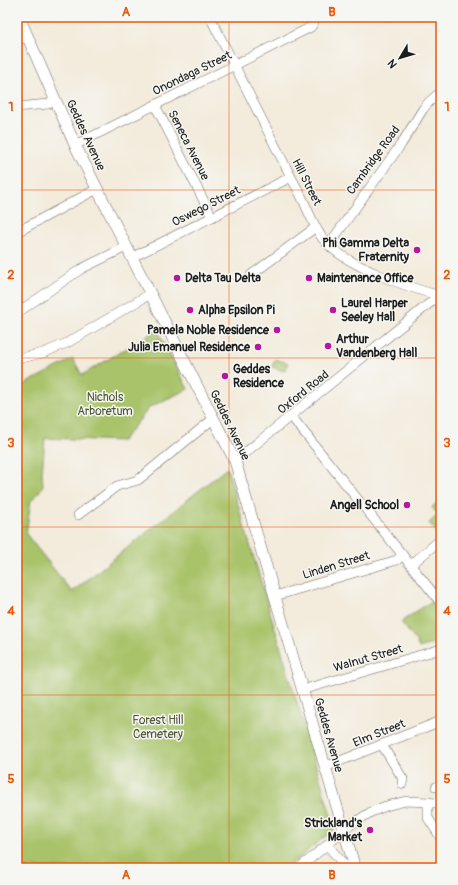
<svg xmlns="http://www.w3.org/2000/svg" width="458" height="885" font-family="Pangolin,sans-serif">
	<style>
		.green { fill: #a8c369; stroke: #627042 }
		.lines { fill: none; stroke-linecap: round; stroke-linejoin: round }
		.minor-casing { stroke: #67645f; stroke-width: 10 }
		.major-casing { stroke: #67645f; stroke-width: 12 }
		.minor { stroke: #fff; stroke-width: 9 }
		.major { stroke: #fff; stroke-width: 11 }
		.grid { fill: none; stroke: #e8590c; stroke-width: 1; stroke-opacity: 0.55 }
		.poi-dot { fill: #b5179e; stroke: #f6f6f2; stroke-width: 1.5 }
		.labels { text-anchor: middle; stroke-width: 3; stroke-linejoin: round; paint-order: stroke }
		.street-label { font-size: 12px; fill: #1c1c1c; stroke: #f6f6f2 }
		.poi-label { font-size: 12px; font-weight: bold; fill: #1c1c1c; stroke: #f6f6f2; text-anchor: start }
		.park-label { font-size: 12px; fill: #4d5637; stroke: #f6f6f2 }
		.neatline { fill: none; stroke: #e8590c; stroke-width: 1.5 }
		.grid-label { font-size: 13px; text-anchor: middle; font-weight: bold; fill: #e8590c }
	</style>
	<rect width="100%" height="100%" fill="#f6f6f2"/>
	<filter id="ink" filterUnits="userSpaceOnUse"><feTurbulence type="fractalNoise" baseFrequency=".025" numOctaves="2"/><feDisplacementMap in="SourceGraphic" scale="8" xChannelSelector="R" yChannelSelector="G"/><feConvolveMatrix kernelMatrix="1 2 1 2 8 2 1 2 1" color-interpolation-filters="sRGB"/></filter>
	<filter id="wash" filterUnits="userSpaceOnUse"><feTurbulence type="fractalNoise" baseFrequency=".012" numOctaves="4" result="noise"/><feDisplacementMap in="SourceGraphic" scale="16" xChannelSelector="R" yChannelSelector="G"/><feGaussianBlur stdDeviation="0.9" result="paint"/><feColorMatrix in="noise" values="0 0 0 0 0 0 0 0 0 0 0 0 0 0 0 0 0 1.4 0 .05"/><feComposite in="paint" operator="in"/></filter>
	<g filter="url(#wash)">
		<rect width="100%" height="100%" fill="#f3ebdb"/>
		<g class="green">
			<polygon points="157,330 188,389 150,407 122,441 45,438 42,473 43,485 37,495 31,500 26,534 72,592 227,468 335,829 286,868 18,868 17,388 73,359 82,375"/>
			<polygon points="275,359 288,363 286,369 284,371 272,367"/>
			<polygon points="441,500 441,529 437,532 429,523 438,515 432,507"/>
			<polygon points="430,602 441,615 441,641 419,648 416,641 401,622"/>
		</g>
	</g>
	<g filter="url(#ink)">
		<g class="lines">
			<defs>
				<g id="minor">
					<path d="M210,17L292,179C295,185 299,191 302,198C309,212 314,227 323,239C343,265 409,288 441,296"/>
					<polyline points="17,41 27,36"/>
					<polyline points="155,105 212,217"/>
					<polyline points="17,107 48,104 56,101"/>
					<polyline points="75,145 311,27 314,22 312,17"/>
					<polyline points="17,232 97,189"/>
					<polyline points="327,243 333,239 402,143 423,109 429,102 437,95 441,94"/>
					<polyline points="131,258 291,177"/>
					<polyline points="251,275 316,227"/>
					<polyline points="17,313 81,269 126,247"/>
					<polyline points="17,359 43,353 67,343 150,294"/>
					<polyline points="291,416 441,603"/>
					<polyline points="235,461 441,294"/>
					<polyline points="78,515 117,486 138,480 213,419"/>
					<polyline points="411,565 441,539"/>
					<polyline points="275,596 397,560 402,555"/>
					<polyline points="302,690 441,649"/>
					<polyline points="382,745 403,779 402,784"/>
					<polyline points="325,767 441,721"/>
					<polyline points="436,787 441,784"/>
					<polyline points="428,802 428,818 441,838"/>
					<polyline points="327,845 347,868"/>
					<polyline points="299,868 333,840 344,829 371,812 386,806 406,801 428,802 441,804"/>
				</g>
				<polyline id="major" points="19,17 75,145 235,461 355,868"/>
			</defs>
			<use href="#minor" class="minor-casing"/>
			<use href="#major" class="major-casing"/>
			<use href="#minor" class="minor"/>
			<use href="#major" class="major"/>
		</g>
	</g>
	<path class="grid" d="M229,17V868M17,190H441M17,358H441M17,527H441M17,695H441"/>
	<g class="poi-dot">
		<circle cx="417" cy="250" r="4"/>
		<circle cx="177" cy="278" r="4"/>
		<circle cx="309" cy="278" r="4"/>
		<circle cx="190" cy="310" r="4"/>
		<circle cx="333" cy="310" r="4"/>
		<circle cx="277" cy="330" r="4"/>
		<circle cx="328" cy="346" r="4"/>
		<circle cx="258" cy="347" r="4"/>
		<circle cx="225" cy="376" r="4"/>
		<circle cx="407" cy="505" r="4"/>
		<circle cx="370" cy="830" r="4"/>
	</g>
	<g class="labels">
		<g class="street-label">
			<text transform="translate(192 73) rotate(-26)" y="4">Onondaga Street</text>
			<text transform="translate(86 135) rotate(65)" y="4">Geddes Avenue</text>
			<text transform="translate(189 145) rotate(63)" y="4">Seneca Avenue</text>
			<text transform="translate(373 160) rotate(-54)" y="4">Cambridge Road</text>
			<text transform="translate(307 182) rotate(63)" y="4">Hill Street</text>
			<text transform="translate(206 206) rotate(-27)" y="4">Oswego Street</text>
			<text transform="translate(303 392) rotate(-39)" y="4">Oxford Road</text>
			<text transform="translate(230 425) rotate(64)" y="4">Geddes Avenue</text>
			<text transform="translate(336 565) rotate(-17)" y="4">Linden Street</text>
			<text transform="translate(368 658) rotate(-16)" y="4">Walnut Street</text>
			<text transform="translate(379 733) rotate(-22)" y="4">Elm Street</text>
			<text transform="translate(329 735) rotate(74)" y="4">Geddes Avenue</text>
		</g>
		<g class="poi-label">
			<text x="409" y="247" text-anchor="end">Phi Gamma Delta<tspan x="409" dy="14">Fraternity</tspan></text>
			<text x="185" y="282">Delta Tau Delta</text>
			<text x="317" y="282">Maintenance Office</text>
			<text x="341" y="307">Laurel Harper<tspan x="341" dy="14">Seeley Hall</tspan></text>
			<text x="198" y="314">Alpha Epsilon Pi</text>
			<text x="269" y="334" text-anchor="end">Pamela Noble Residence</text>
			<text x="336" y="343">Arthur<tspan x="336" dy="14">Vandenberg Hall</tspan></text>
			<text x="250" y="351" text-anchor="end">Julia Emanuel Residence</text>
			<text x="233" y="373">Geddes<tspan x="233" dy="14">Residence</tspan></text>
			<text x="399" y="509" text-anchor="end">Angell School</text>
			<text x="362" y="827" text-anchor="end">Strickland's<tspan x="362" dy="14">Market</tspan></text>
		</g>
		<g class="park-label">
			<text x="105" y="401">Nichols<tspan x="105" dy="14">Arboretum</tspan></text>
			<text x="158" y="724">Forest Hill<tspan x="158" dy="14">Cemetery</tspan></text>
		</g>
	</g>
	<rect width="458" height="885" fill="none" stroke="#f6f6f2" stroke-width="44"/>
	<g transform="translate(400 58) rotate(232)" stroke="#f6f6f2" stroke-width="3" paint-order="stroke">
	<path d="M0-3L7 15L0 10L-7 15Z" fill="#1c1c1c"/>
	<text y="-6" font-size="11" font-weight="bold" text-anchor="middle" fill="#1c1c1c">N</text>
	</g>
	<rect x="22" y="22" width="414" height="841" class="neatline"/>
	<g class="grid-label">
		<text x="126" y="16">A</text>
		<text x="332" y="16">B</text>
		<text x="11" y="111">1</text>
		<text x="447" y="111">1</text>
		<text x="11" y="279">2</text>
		<text x="447" y="279">2</text>
		<text x="11" y="447">3</text>
		<text x="447" y="447">3</text>
		<text x="11" y="615">4</text>
		<text x="447" y="615">4</text>
		<text x="11" y="783">5</text>
		<text x="447" y="783">5</text>
		<text x="126" y="879">A</text>
		<text x="332" y="879">B</text>
	</g>
</svg>
